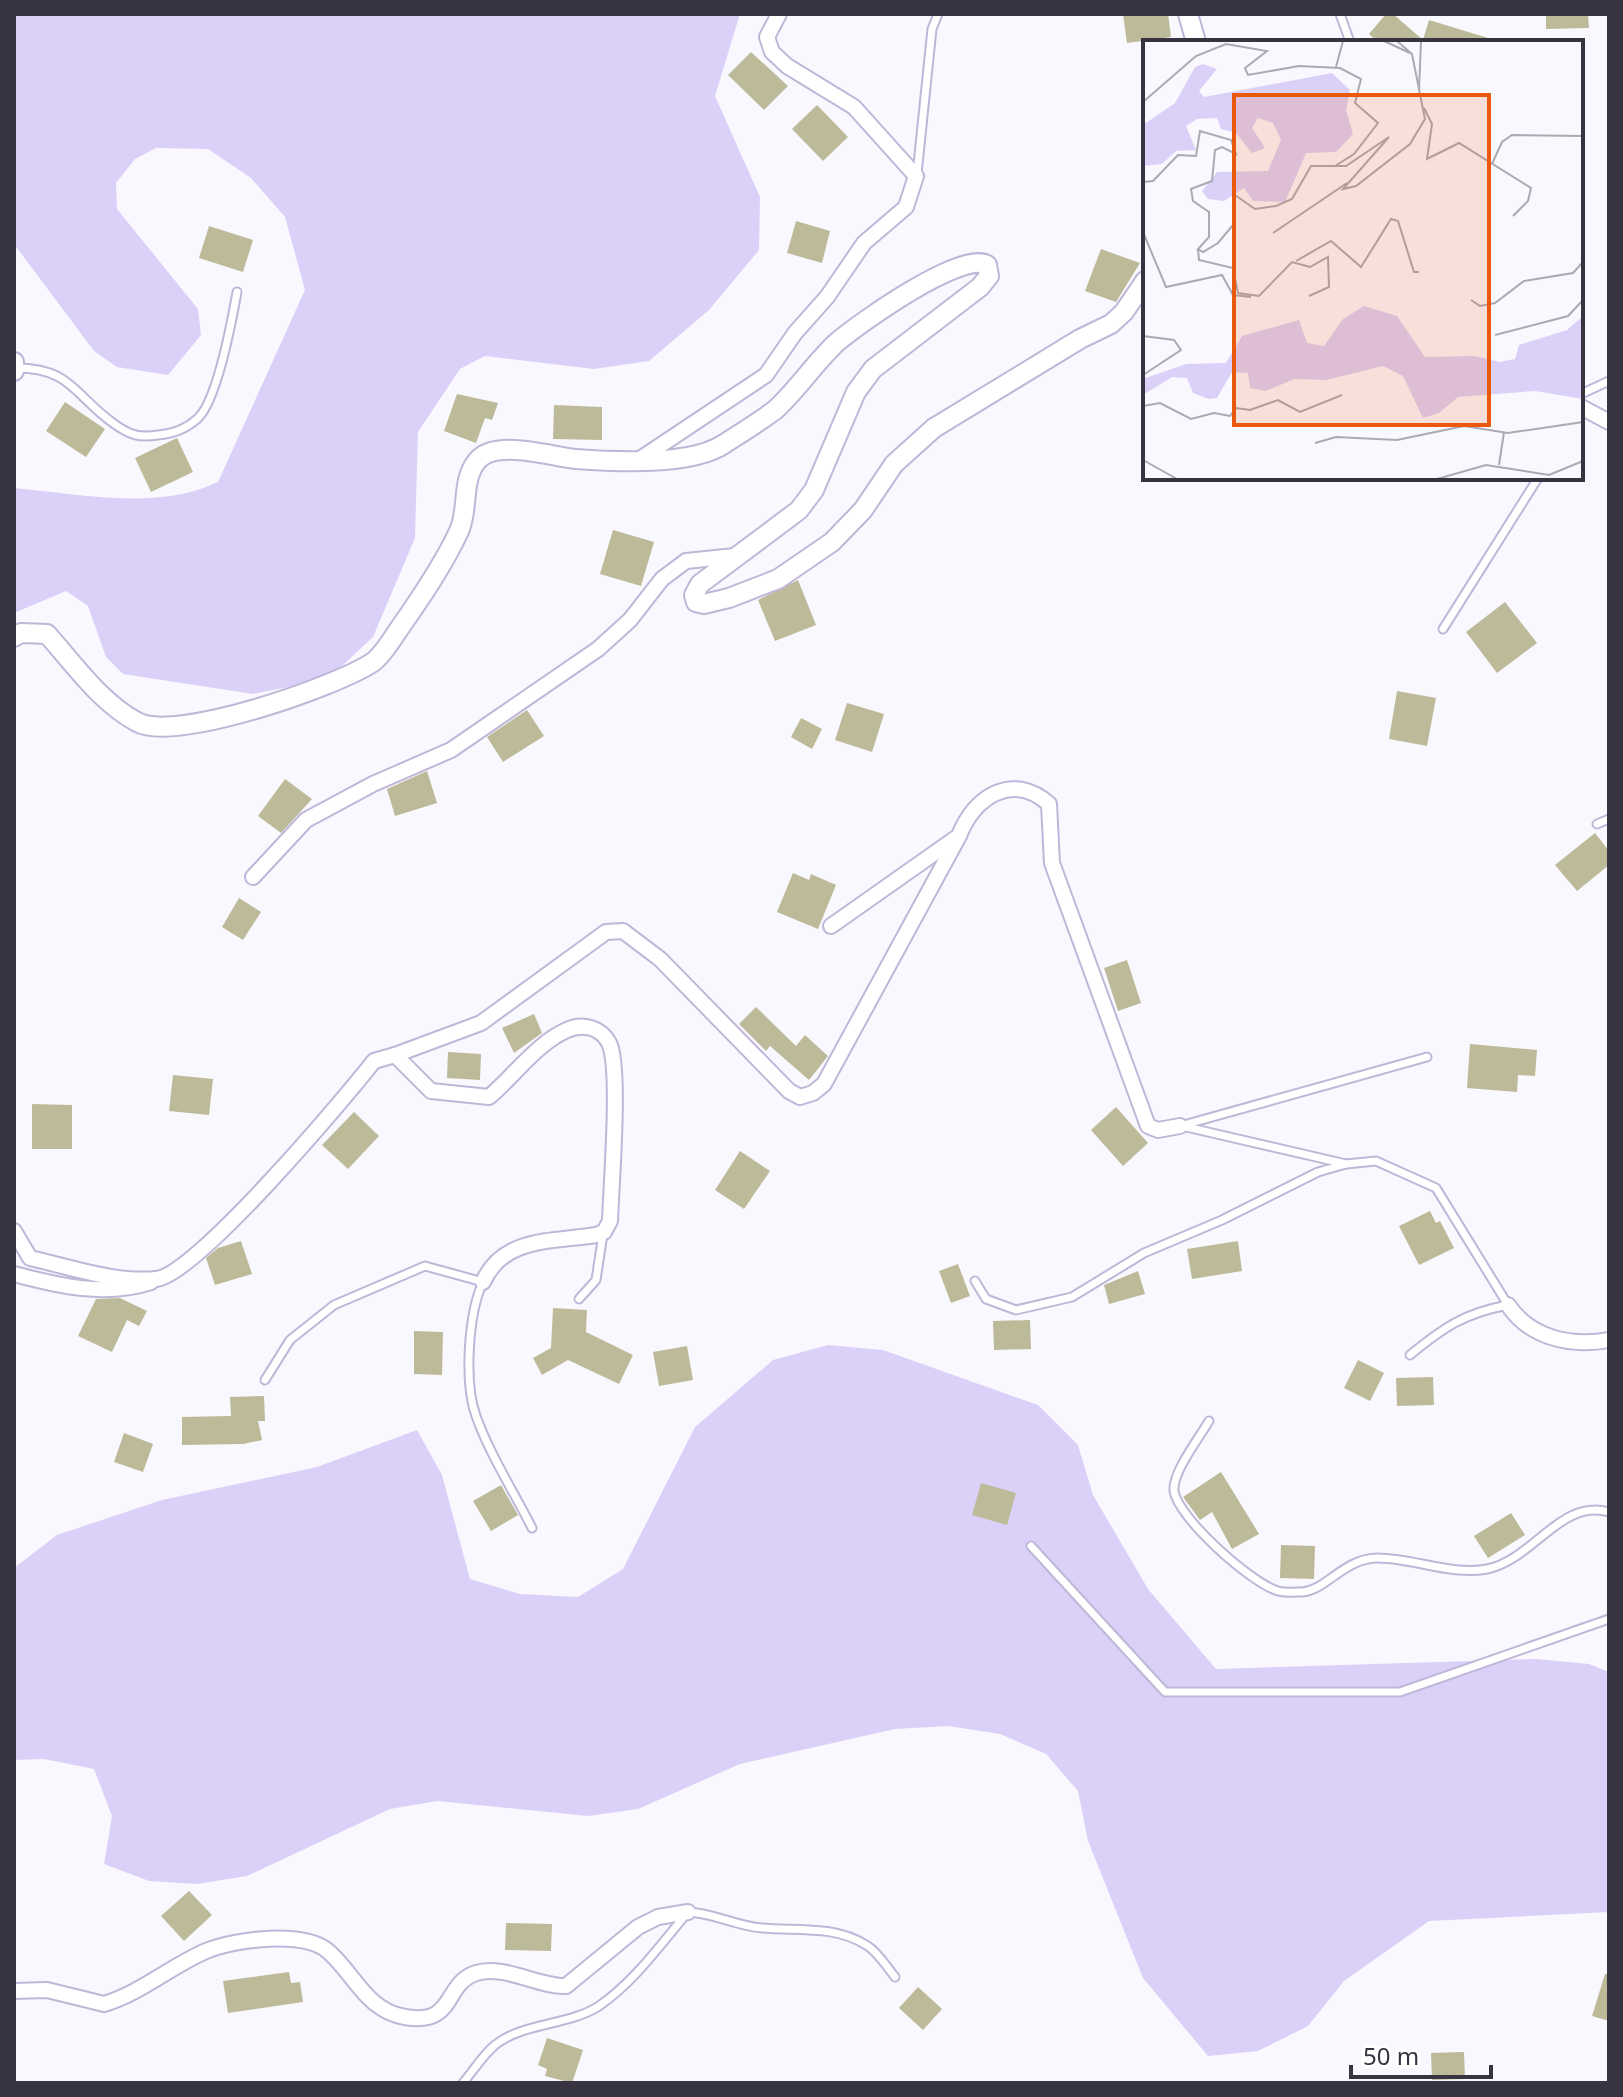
<svg xmlns="http://www.w3.org/2000/svg" width="1623" height="2097" font-family="'Noto Sans',sans-serif">
	<style>
		.green { fill: #dbd1f8 }
		.building { fill: #bcba99 }
		.lines { fill: none; stroke-linecap: round; stroke-linejoin: round }
		.service-casing { stroke: #bfb7d7; stroke-width: 11 }
		.minor-casing { stroke: #bfb7d7; stroke-width: 18 }
		.tertiary-casing { stroke: #bfb7d7; stroke-width: 22 }
		.service { stroke: #fff; stroke-width: 7 }
		.minor { stroke: #fff; stroke-width: 14 }
		.tertiary { stroke: #fff; stroke-width: 18 }
		.inset-road { fill: none; stroke: #aba9b2; stroke-width: 2 }
		.view { fill: #e8590c; fill-opacity: 0.15; stroke: #e8590c; stroke-width: 4 }
		.inset-edge { fill: none; stroke: #373340; stroke-width: 4 }
	</style>
	<rect width="100%" height="100%" fill="#f9f8fe"/>
	<g class="green">
		<path d="M14,14H740L715,96L760,197L759,250L709,310L649,361L594,369L485,356L460,369L418,432L415,538L373,637L328,679L253,694L123,674L106,657L88,606L66,591L14,613V488C79,494 158,511 218,482L305,290L285,217L251,178L208,149L156,148L135,159L116,183L117,209L198,309L201,335L168,375L117,367L94,351L14,244Z"/>
		<polygon points="828,1345 883,1350 1038,1405 1078,1445 1093,1495 1148,1589 1216,1669 1536,1659 1589,1664 1609,1672 1609,1912 1429,1921 1344,1981 1308,2026 1258,2051 1208,2056 1143,1978 1088,1841 1078,1791 1046,1754 1000,1734 948,1726 895,1729 740,1764 638,1809 588,1816 437,1801 390,1809 247,1876 197,1884 149,1881 104,1864 112,1816 94,1769 44,1759 14,1760 14,1568 57,1535 162,1500 317,1467 417,1430 442,1475 470,1579 520,1594 578,1597 623,1569 695,1427 773,1360"/>
	</g>
	<g class="building">
		<polygon points="1123,14 1168,14 1171,37 1127,43"/>
		<polygon points="1386,14 1393,14 1423,40 1429,20 1488,38 1488,42 1378,42 1369,34"/>
		<polygon points="1546,14 1588,14 1589,28 1546,29"/>
		<polygon points="751,52 788,86 764,110 728,75"/>
		<polygon points="817,105 848,137 823,161 792,129"/>
		<polygon points="796,221 830,231 822,263 787,253"/>
		<polygon points="209,226 253,240 243,272 199,258"/>
		<polygon points="1101,249 1140,263 1116,302 1085,291"/>
		<polygon points="457,394 498,403 492,420 485,418 476,443 444,431"/>
		<polygon points="65,402 105,429 86,457 46,431"/>
		<polygon points="554,405 602,407 602,440 553,439"/>
		<polygon points="177,438 193,472 151,492 135,458"/>
		<polygon points="613,530 654,542 641,586 600,574"/>
		<polygon points="798,580 816,625 775,641 758,600"/>
		<polygon points="1505,602 1537,643 1497,673 1466,632"/>
		<polygon points="1397,691 1436,698 1427,746 1389,739"/>
		<polygon points="847,703 884,714 872,752 835,740"/>
		<polygon points="527,710 544,736 503,762 487,737"/>
		<polygon points="801,718 822,729 812,749 791,737"/>
		<polygon points="427,771 437,803 395,816 387,789"/>
		<polygon points="285,779 312,799 281,833 258,816"/>
		<polygon points="1595,833 1609,851 1609,865 1577,891 1555,865"/>
		<polygon points="793,873 809,880 811,874 836,885 818,929 777,912"/>
		<polygon points="239,898 261,912 243,940 222,927"/>
		<polygon points="1127,960 1141,1003 1118,1011 1104,968"/>
		<polygon points="756,1007 796,1046 805,1035 828,1056 809,1080 770,1046 766,1051 739,1024"/>
		<polygon points="534,1014 542,1033 514,1053 502,1028"/>
		<polygon points="1470,1044 1537,1050 1535,1076 1518,1075 1517,1092 1467,1088"/>
		<polygon points="448,1052 481,1054 480,1080 447,1078"/>
		<polygon points="173,1075 213,1079 209,1115 169,1111"/>
		<polygon points="32,1104 72,1105 72,1149 32,1149"/>
		<polygon points="1116,1107 1148,1143 1123,1166 1091,1130"/>
		<polygon points="354,1112 379,1136 348,1169 322,1145"/>
		<polygon points="740,1151 770,1171 744,1209 715,1190"/>
		<polygon points="1430,1211 1436,1223 1440,1221 1454,1248 1419,1265 1399,1226"/>
		<polygon points="241,1241 252,1274 215,1285 206,1258 218,1248"/>
		<polygon points="1238,1241 1242,1271 1192,1279 1187,1249"/>
		<polygon points="958,1264 970,1296 951,1303 939,1271"/>
		<polygon points="1138,1271 1145,1294 1109,1304 1104,1285"/>
		<polygon points="120,1298 147,1311 139,1326 127,1320 112,1352 78,1336 96,1299"/>
		<polygon points="553,1308 587,1310 586,1332 633,1355 619,1384 568,1360 542,1375 533,1358 551,1348"/>
		<polygon points="1030,1320 1031,1349 994,1350 993,1321"/>
		<polygon points="414,1331 443,1332 442,1375 414,1374"/>
		<polygon points="687,1346 693,1380 659,1386 653,1352"/>
		<polygon points="1358,1360 1384,1373 1370,1401 1344,1388"/>
		<polygon points="1433,1377 1434,1405 1397,1406 1396,1378"/>
		<polygon points="264,1396 265,1421 258,1421 262,1440 243,1444 182,1445 182,1417 231,1416 230,1397"/>
		<polygon points="124,1433 153,1444 143,1472 114,1462"/>
		<polygon points="1221,1472 1259,1534 1232,1549 1212,1512 1200,1520 1183,1497"/>
		<polygon points="981,1483 1016,1493 1007,1525 972,1515"/>
		<polygon points="501,1485 518,1515 491,1531 473,1501"/>
		<polygon points="1511,1513 1525,1535 1488,1558 1474,1536"/>
		<polygon points="1281,1545 1315,1546 1314,1579 1280,1578"/>
		<polygon points="189,1891 212,1915 184,1941 161,1916"/>
		<polygon points="506,1923 552,1924 551,1951 505,1950"/>
		<polygon points="289,1972 291,1983 300,1982 303,2002 228,2013 223,1981"/>
		<polygon points="1605,1974 1609,1974 1609,2021 1592,2016"/>
		<polygon points="918,1987 942,2009 923,2030 899,2008"/>
		<polygon points="547,2038 583,2050 572,2083 545,2076 547,2069 538,2065"/>
		<polygon points="1464,2052 1465,2079 1432,2080 1431,2053"/>
	</g>
	<g class="lines">
		<defs>
			<g id="service">
				<polyline points="1340,14 1350,42"/>
				<polyline points="917,174 932,29 938,14"/>
				<path d="M16,368C71,368 74,395 113,423C129,435 139,438 158,435C171,434 186,429 197,419C217,402 232,320 237,292"/>
				<polyline points="1581,394 1609,381"/>
				<polyline points="1443,629 1538,478"/>
				<polyline points="1597,824 1609,819"/>
				<polyline points="1180,1126 1427,1057"/>
				<polyline points="1182,1126 1346,1164"/>
				<path d="M975,1281L986,1299L1016,1310L1072,1297L1144,1253L1222,1220L1318,1172L1346,1164L1376,1161L1436,1188L1508,1305C1465,1313 1444,1327 1410,1355"/>
				<polyline points="579,1299 596,1280 603,1234"/>
				<path d="M265,1380L290,1340L334,1305L425,1266L483,1282C468,1314 464,1383 476,1416C490,1455 514,1492 532,1528"/>
				<path d="M1209,1421C1199,1438 1172,1473 1174,1491C1178,1518 1251,1583 1278,1591C1284,1593 1295,1592 1302,1592C1327,1590 1344,1558 1378,1558C1413,1558 1453,1576 1487,1569C1533,1560 1561,1498 1609,1512"/>
				<polyline points="1031,1546 1165,1692 1400,1692 1609,1619"/>
				<path d="M463,2083C473,2071 483,2055 495,2045C524,2022 568,2026 599,2006C634,1982 661,1944 688,1912C714,1913 736,1926 762,1928C796,1931 835,1925 866,1945C877,1951 887,1967 895,1977"/>
			</g>
			<g id="minor">
				<polyline points="1581,407 1609,422"/>
				<polyline points="640,459 766,375 795,333 827,297 864,243 906,207 916,176 854,107 787,66 772,52 767,37 779,14"/>
				<polyline points="253,877 306,820 373,784 451,750 598,649 630,620 662,579 686,561 735,556"/>
				<polyline points="831,926 956,838"/>
				<path d="M395,1055L481,1023L606,932L623,931L660,959L789,1091L800,1097L813,1093L824,1084L959,836C974,796 1013,772 1049,804L1052,863L1148,1126L1158,1130L1180,1126"/>
				<path d="M14,1231L30,1258C70,1267 115,1283 156,1279C195,1276 345,1098 374,1061L395,1055L431,1091L489,1097C514,1076 537,1043 567,1030C582,1023 601,1027 609,1043C621,1066 611,1188 610,1221L604,1232L596,1235C552,1242 503,1237 483,1282"/>
				<path d="M14,1274C59,1286 105,1297 151,1282"/>
				<path d="M1508,1305C1530,1338 1571,1347 1609,1340"/>
				<path d="M14,1991L47,1990L104,2004C141,1993 171,1966 206,1951C235,1939 305,1930 329,1952C355,1975 367,2011 405,2017C456,2026 443,1984 476,1973C504,1964 538,1987 566,1986L638,1927L658,1917L688,1912"/>
			</g>
			<g id="tertiary">
				<polyline points="1188,14 1196,42"/>
				<polyline points="14,362 14,371"/>
				<path d="M14,637L21,633L47,634C74,664 100,702 137,722C175,743 338,686 373,662C383,655 392,639 399,629C420,599 444,564 459,531C469,510 461,480 477,461C495,438 552,457 576,459C616,462 691,466 724,444C741,433 759,422 775,410C797,390 814,364 836,343C858,324 962,250 987,265L989,276L980,287L873,369L856,392L814,490L799,510L700,584L694,595L696,602L704,604L729,598L778,579L832,542L863,510L894,464L934,428L1080,339L1111,324L1124,312L1145,281"/>
			</g>
		</defs>
		<use href="#service" class="service-casing"/>
		<use href="#minor" class="minor-casing"/>
		<use href="#tertiary" class="tertiary-casing"/>
		<use href="#service" class="service"/>
		<use href="#minor" class="minor"/>
		<use href="#tertiary" class="tertiary"/>
	</g>
	<g transform="translate(1143 40)">
		<rect width="440" height="440" fill="#f9f8fe"/>
		<path d="M60,24L74,29L56,51L61,57L189,33L207,50L203,70L210,94L193,112L163,113L142,162L110,161L101,148L81,161L65,159L59,151L74,132L125,131L138,100L130,83L115,78L109,88L122,108L109,113L93,93L78,89L74,78L54,79L43,86L53,110L33,111L19,124L0,126V85L32,63L52,27ZM221,266L254,276L282,317L332,316L356,322L372,319L376,305L424,290L440,276V359L392,351L315,357L296,373L280,378L260,336L240,326L183,340L152,339L122,351L107,348L105,333L89,332L74,358L66,359L50,353L44,338L29,337L0,355V339L43,324L83,323L99,296L156,280L164,303L181,306L200,279Z" fill="#dbd1f8"/>
		<path class="inset-road" d="M241,1L267,13M193,27L200,1M276,50L278,1M0,62L53,16L83,4L124,11L102,28L105,35L156,26L197,28L218,39L212,63L235,83L211,114L192,126M281,68L289,84L284,119L316,103L388,148L385,161L370,176M349,124L359,102L369,95L440,96M0,142L10,141L35,115L53,116L57,91L88,100L93,114L79,107L72,110L69,141L48,149L50,161L66,172V197L55,209L60,212L75,203L90,185L92,155L112,169L133,166L149,159L168,126H203L246,97L200,149L213,146L267,104L282,79L269,14L254,1M0,192L23,247L79,235L90,255L108,257M130,193L204,143M55,209L56,220L90,228L95,253L116,256L149,222L167,227L185,217L186,247L166,256M153,221L188,201L218,227L248,179L255,181L271,232H276M328,260L337,266L352,263L381,241L430,233L440,222M352,295L425,276L440,260M0,296L31,300L38,310L0,335M0,366L17,363L48,379L71,373L87,376L93,368L107,370L135,360L157,372L199,355M172,403L193,397L254,400L321,386L365,393L440,382M0,420L34,439M356,425L361,392M294,439L343,425L406,435L440,421"/>
		<path class="view" d="M91,55H346V385H91Z"/>
		<rect width="440" height="440" class="inset-edge"/>
	</g>
	<rect width="1623" height="2097" fill="none" stroke="#373340" stroke-width="32"/>
	<path d="M1351 2065v12h140v-12" fill="none" stroke="#373340" stroke-width="4"/>
	<text x="1363" y="2065" font-size="24" fill="#373340" stroke="#ffffff" stroke-width="6" paint-order="stroke">50 m</text>
</svg>
